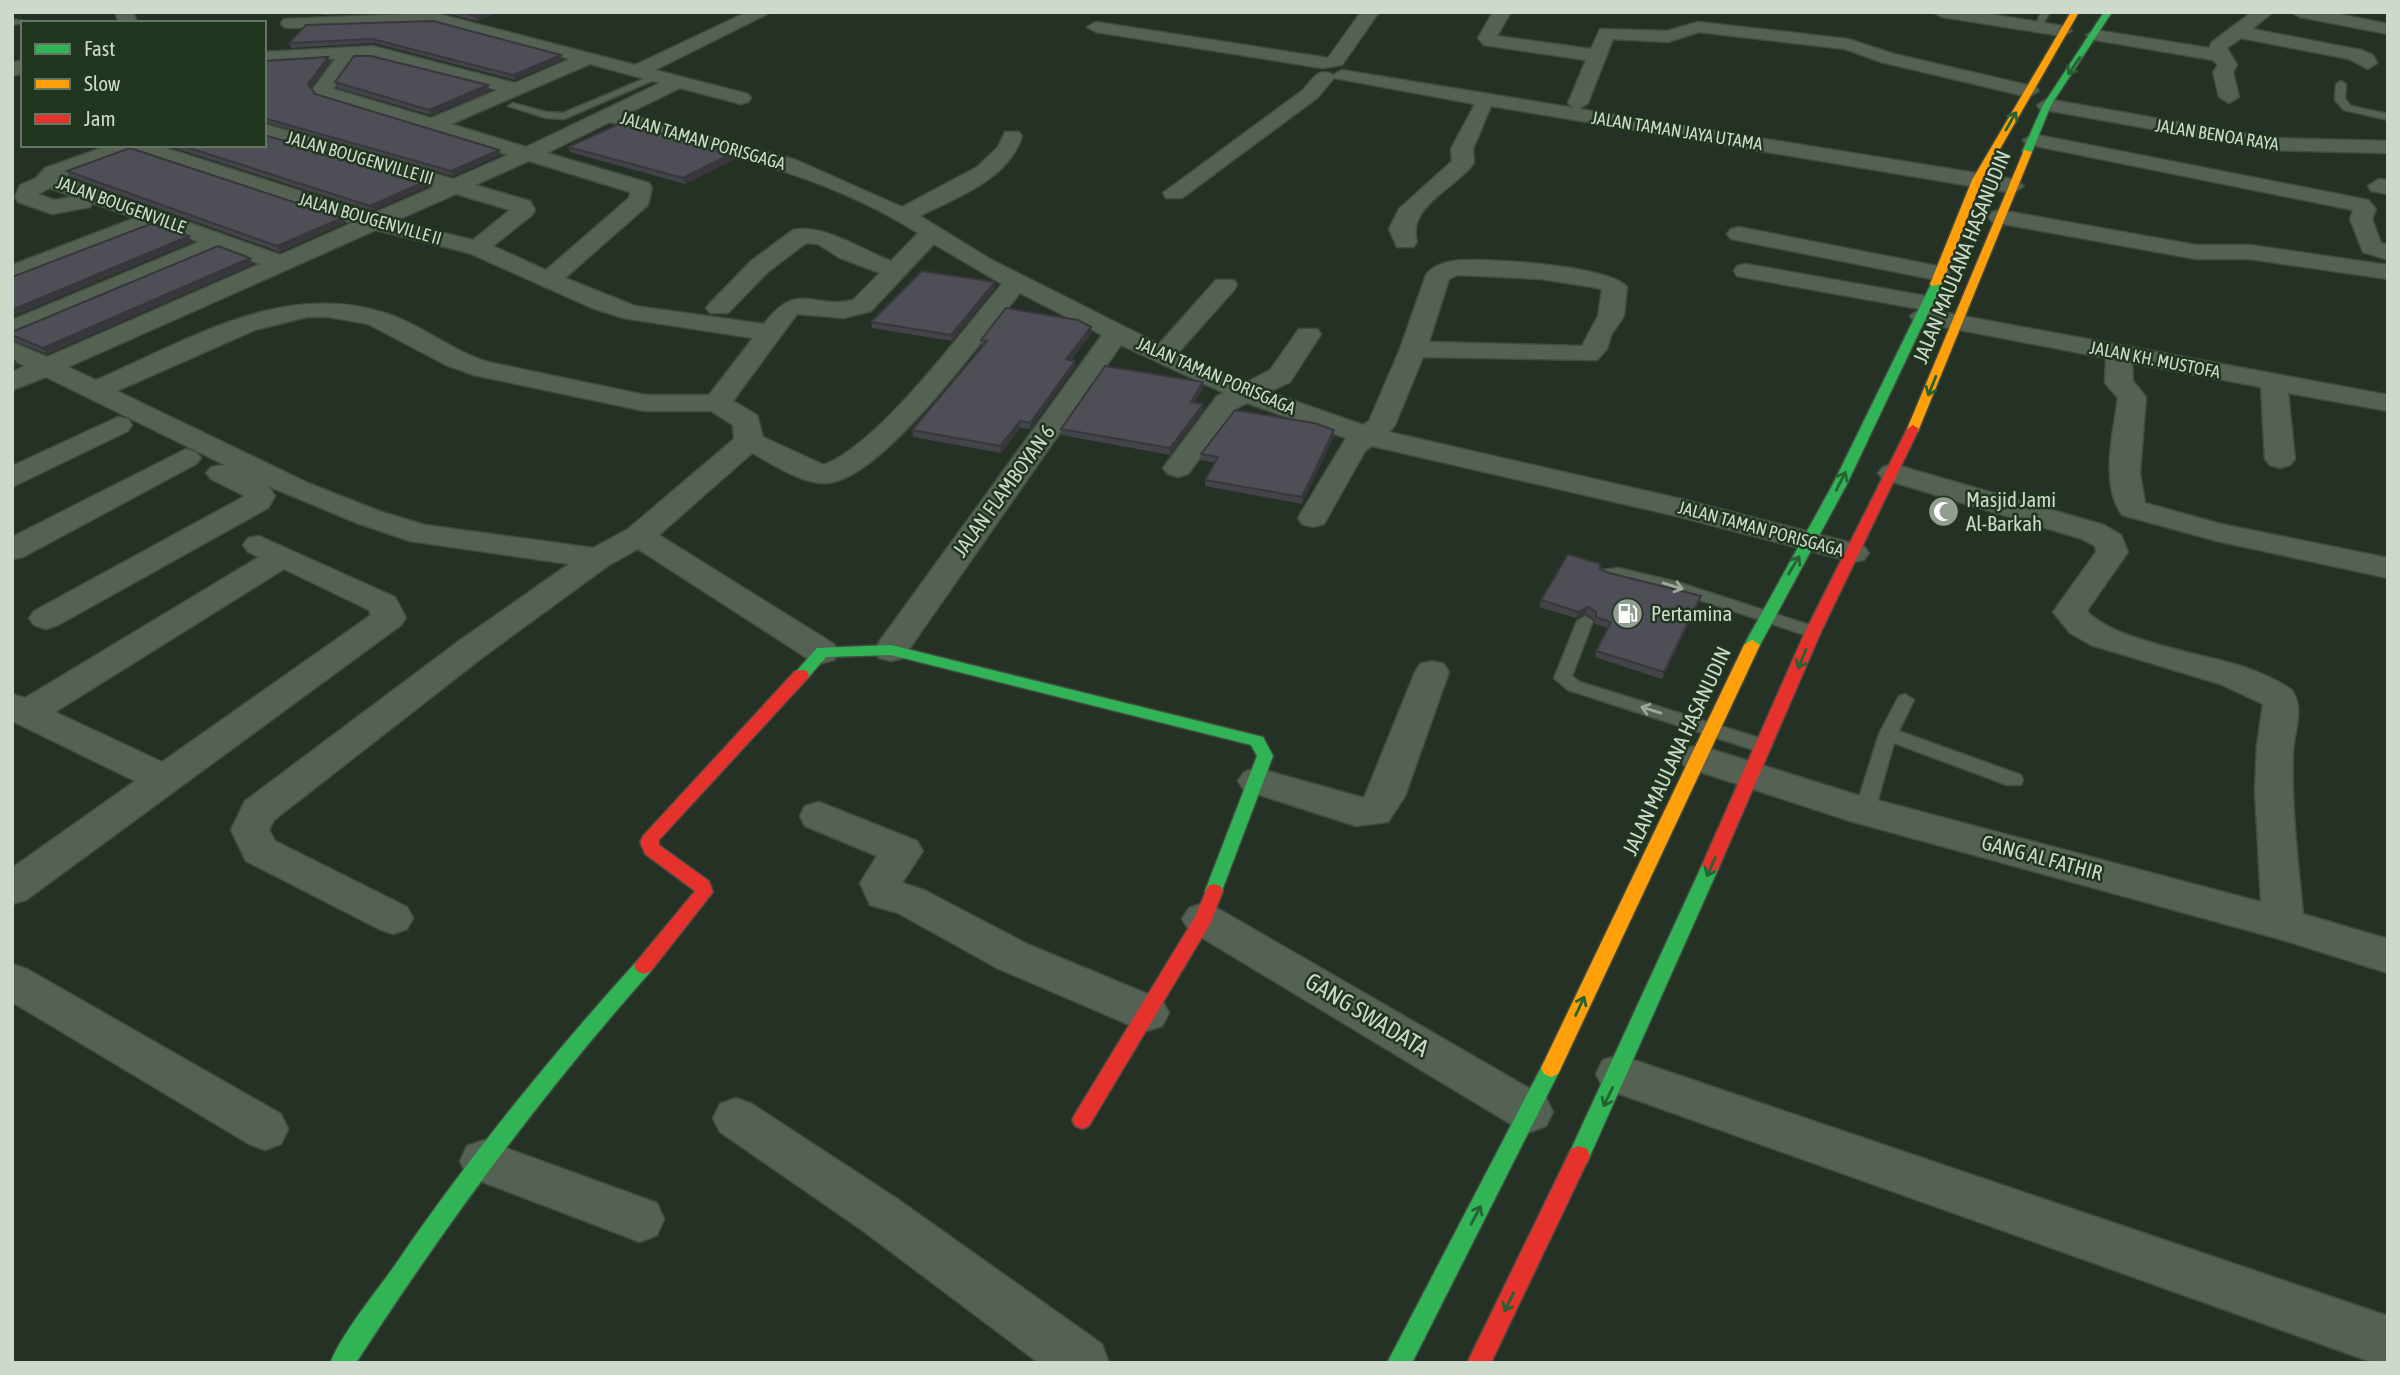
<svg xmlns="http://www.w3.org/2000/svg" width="2400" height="1375" font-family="'Asap Condensed',sans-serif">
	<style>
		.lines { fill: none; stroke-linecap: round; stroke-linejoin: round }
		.lane-casing { stroke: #414b40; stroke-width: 3 }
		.street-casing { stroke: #414b40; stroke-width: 3 }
		.fast-casing { stroke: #414b40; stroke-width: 3 }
		.slow-casing { stroke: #414b40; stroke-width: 3 }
		.jam-casing { stroke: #414b40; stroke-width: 3 }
		.lane { fill: #556253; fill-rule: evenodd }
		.street { fill: #556253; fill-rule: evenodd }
		.fast { fill: #30b455; fill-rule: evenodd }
		.slow { fill: #ff9f0a; fill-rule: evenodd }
		.jam { fill: #e5322d; fill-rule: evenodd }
		.wall { fill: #43434a }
		.shaded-wall { fill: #37373c }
		.building { fill: #4e4e56; stroke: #37373c; stroke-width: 2 }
		.oneway { stroke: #266232 }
		.oneway2 { stroke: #9ca99b }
		.labels { text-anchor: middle; stroke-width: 5; stroke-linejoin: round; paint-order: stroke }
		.far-street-label { font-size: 18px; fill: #ccd9cb; stroke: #21361f }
		.street-label { font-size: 21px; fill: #ccd9cb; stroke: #21361f }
		.poi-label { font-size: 21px; fill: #ccd9cb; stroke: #21361f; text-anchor: start }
		.near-street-label { font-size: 24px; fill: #ccd9cb; stroke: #21361f }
	</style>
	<rect width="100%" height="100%" fill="#253124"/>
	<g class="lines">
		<defs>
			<g id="lane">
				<polygon points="2041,12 2050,12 2040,29 2034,29"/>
				<polygon points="12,19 30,22 12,25"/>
				<polygon points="646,78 654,80 564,119 546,118 508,106 513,103 546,112 563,113"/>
				<polygon points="2341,81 2346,84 2345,99 2351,106 2388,114 2388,120 2344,110 2335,100 2336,84"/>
				<path d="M1619,568L1677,582L1819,628L1821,632L1819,636H1807C1754,618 1701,599 1646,584C1635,581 1606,579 1600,573L1602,570Z"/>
				<polygon points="1585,616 1593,621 1572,676 1580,682 1769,741 1772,746 1769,751 1757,751 1568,690 1554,678 1577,621"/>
				<polygon points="1905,694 1914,700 1899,731 2021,775 2023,780 2021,785 2007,785 1894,743 1875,810 1872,815 1858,815 1855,810 1879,734 1899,696"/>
			</g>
			<g id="street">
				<polygon points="115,12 133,12 137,23 119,23"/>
				<path d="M747,12H771L655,70L748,94L751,98L748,102L741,104L680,88L627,114L796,160L902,207L977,167L998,147L1005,132H1019L1022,136C1009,179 957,197 920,216L990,259L1159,344L1216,280H1234L1237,285L1234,290L1178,353L1245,383L1270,370L1299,329H1317L1321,334L1290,382L1269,392L1363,425L1369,421L1400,349L1426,275C1432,266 1443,263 1454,261C1482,257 1612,266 1627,287L1624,316L1611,335L1607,349L1597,360L1423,357L1395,425L1389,432L1681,499L1864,546L1869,553L1864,560L1853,562L1676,516L1372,446L1365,451L1324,524L1313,527L1302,524L1298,518L1346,438L1247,403L1237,408L1188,474L1178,477L1168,474L1163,468L1217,396L1224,393L1121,345L903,658L891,661L879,658L874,650L879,642L1102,335L1020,293C984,337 882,480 827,483C801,484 773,464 752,453L659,535L834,644L839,652L834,660L822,663L810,660L638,549L609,565L483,657L274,820L269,830L275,841L407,907L413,918L407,929L393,934L379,929L246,861L231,830L245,801L459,641L569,564L410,541L357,523L268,486L275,496L268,508L58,625L46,629L34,625L29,618L34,611L245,496L211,479L206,473L211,467L225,465L46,377L12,390V372L25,366L12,360V342L47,357L260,264L221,249L12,337V320L199,242L156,226L12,281V265L135,218L92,203L90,207L52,214L18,202L15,197L20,185L36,178L45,168L110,145H156L372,214L434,187L264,137V124L453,179L508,155L318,97L313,89L335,59L266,63L264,52L373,46L515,83L570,59L435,23L290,28L284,27L281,23L284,19L435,13L635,65ZM354,58H373L498,90L431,118L333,89ZM590,64L660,83L526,147L451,124ZM610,122C714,151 826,174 918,233L891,261C862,250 822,223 793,230L751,261L710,303L706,308L710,313H728L769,271L806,243L818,244L840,258L880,273L853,300C812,310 798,279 764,324L635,306L565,278L648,205L652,188L649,183L547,153ZM133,151L352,223L280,255L62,177ZM529,161L630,192L629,198L546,270L493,246L532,215L535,210L530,201L475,185ZM50,188L74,197L54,200L38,194ZM456,194L510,210L473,240L395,221ZM376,230L469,253L592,308L623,318L753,338L709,395H645L488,362C452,351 423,326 388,314C284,279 189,340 96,380L68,367ZM934,244L1002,284C960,333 881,442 824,465L763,437L757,415L733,401L797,314L844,318L871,311ZM1458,275L1541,279L1598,288L1602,290L1598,316L1582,346L1429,342L1449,279ZM307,317H329L368,324L446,365L474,375L645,411H711L733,425L734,439L628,529L593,548L425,525L379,511L308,483L117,391L255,330Z"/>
				<polygon points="1361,12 1379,12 1342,65 1322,68 1096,32 1087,27 1096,22 1328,58"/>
				<path d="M1493,12H1511L1497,36L1591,49L1600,29L1667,31L1698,22L1848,39L1894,54L2036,87L2039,91L2029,97L1881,62L1845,49L1699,32L1668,42L1613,39L1588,103L1579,109L2013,179L2024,186L2013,193L1491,106L1473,149L1474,163C1456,188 1406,207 1417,242L1413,247H1397L1389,229L1399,209L1452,161L1451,149L1475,104L1334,78L1317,98L1182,198H1166L1163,193L1303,90C1312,80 1319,66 1333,75L1342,70L1574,108L1568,103L1586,60L1484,45L1478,38Z"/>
				<polygon points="1933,12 1977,12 2063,26 2072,31 2063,36 1942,17"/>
				<polygon points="2252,12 2273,12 2252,29 2361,50 2373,55 2377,63 2368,69 2349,59 2241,38 2227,48 2237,65 2233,72 2239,97 2229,103 2219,97 2213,72 2218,65 2213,60 2095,40 2086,35 2095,30 2209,48 2212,42"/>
				<polygon points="2291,12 2329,12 2388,24 2388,34 2300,17"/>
				<polygon points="23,60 23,73 12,76 12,63"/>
				<polygon points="2047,99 2269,138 2388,141 2388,153 2269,150 2040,109 2037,105"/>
				<polygon points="2033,134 2368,200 2376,209 2372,219 2381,243 2388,245 2388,260 2363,252 2350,219 2353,210 2026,144 2023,140"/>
				<polygon points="2379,179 2388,180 2388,194 2371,191 2368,186"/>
				<polygon points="2000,210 2196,245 2249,245 2388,265 2388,279 2249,259 2196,259 1992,222 1989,217 1992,212"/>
				<polygon points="1739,227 1937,266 1946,268 1949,273 1946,278 1937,280 1731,239 1727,234 1731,229"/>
				<path d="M1746,264L1937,298L1941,303L1931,310L2388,395V411L2288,393L2295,459L2290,465L2280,468L2270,465L2265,459L2261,387L2132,363L2133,381L2146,397L2140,473L2145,503L2221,524L2388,558V578L2217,541L2122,515C2100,484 2113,434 2118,398L2105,383L2106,358L1914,321L1910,316L1920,309L1737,276L1734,271L1737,266Z"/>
				<polygon points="118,417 128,419 132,425 128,431 12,487 12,466"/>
				<polygon points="186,449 196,452 201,458 196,464 23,557 12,559 12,537"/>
				<path d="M1893,464L2104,525L2121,535L2128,552L2087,611C2114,641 2204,654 2244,667C2261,673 2277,680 2292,690C2305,710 2294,730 2293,752C2291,806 2298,860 2303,914L2388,939V973L2283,940L1850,821L1685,767L1680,758L1685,749L1698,745L1854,794L2261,902L2255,790L2257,745L2263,704L2220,684L2091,645L2070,633L2053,612L2096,552L2095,546L2082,539L1883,479L1878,473L1883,467Z"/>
				<path d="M259,536L395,597L406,618L401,625L26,900L12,904V868L135,781L12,721V694L25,698L259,557L248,552L243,545L248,538ZM284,569L369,610L371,615L162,762L55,712Z"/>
				<polygon points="1432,661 1444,664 1449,672 1405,796 1388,822 1356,826 1244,790 1238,781 1244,772 1257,768 1364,798 1415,672 1420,664"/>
				<polygon points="819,802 917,841 923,851 902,883 924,890 1027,944 1162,1000 1169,1013 1162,1026 1147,1031 1132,1026 997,968 898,913 870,905 860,883 877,856 805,826 800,816 805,806"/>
				<polygon points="1203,903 1217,908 1546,1098 1553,1112 1546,1126 1530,1132 1514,1126 1189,930 1182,919 1189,908"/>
				<polygon points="12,964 27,969 281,1114 288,1129 281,1144 265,1150 249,1144 12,1002"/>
				<polygon points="1619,1055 2388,1316 2388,1363 2374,1363 1603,1088 1596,1074 1603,1060"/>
				<polygon points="736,1098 752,1104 896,1198 1102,1344 1109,1363 1039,1363 862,1230 720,1132 713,1118 720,1104"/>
				<polygon points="484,1140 657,1203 664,1219 657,1235 640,1242 467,1176 460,1161 467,1146"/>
			</g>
			<g id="fast">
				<polygon points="2104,12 2112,12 2051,105 2032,152 2024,154 2022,152 2043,105"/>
				<polygon points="1932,282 1942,284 1847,484 1760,645 1757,648 1747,648 1744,645 1833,484"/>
				<polygon points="891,645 1263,737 1273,756 1220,896 1214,898 1208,896 1205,891 1257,756 1251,745 891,655 826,657 807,679 801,680 793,675 817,648"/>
				<polygon points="1711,858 1717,860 1720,865 1590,1156 1587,1163 1579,1166 1571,1163 1568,1156 1702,865 1705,860"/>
				<path d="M644,958L651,961L654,966L651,971C542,1094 445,1225 356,1363H330C344,1330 374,1295 395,1265C468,1158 550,1057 637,961Z"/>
				<polygon points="1551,1059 1558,1062 1561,1068 1412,1363 1387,1363 1544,1062"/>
			</g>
			<g id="slow">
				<polygon points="2071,12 2079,12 1982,180 1942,284 1932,286 1930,284 1972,180"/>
				<polygon points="2024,150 2032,152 1919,429 1918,432 1908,432 1907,429"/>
				<polygon points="1752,640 1760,645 1561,1068 1558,1074 1551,1077 1544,1074 1541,1068 1744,645"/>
			</g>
			<g id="jam">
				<polygon points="1913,425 1919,429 1821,632 1720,865 1717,870 1711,872 1705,870 1702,865 1805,632 1907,429"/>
				<polygon points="801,670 807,671 809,675 807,679 659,840 659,845 709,881 713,892 651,971 644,974 637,971 634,966 637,961 695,891 645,854 640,842 643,836 795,671"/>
				<polygon points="1214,884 1220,886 1223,891 1210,924 1089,1126 1082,1129 1075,1126 1072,1120 1075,1114 1195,917 1208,886"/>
				<polygon points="1579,1146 1587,1149 1590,1156 1491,1363 1467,1363 1571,1149"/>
			</g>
		</defs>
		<use href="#lane" class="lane-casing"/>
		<use href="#street" class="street-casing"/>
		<use href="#fast" class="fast-casing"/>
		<use href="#slow" class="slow-casing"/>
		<use href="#jam" class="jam-casing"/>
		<use href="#lane" class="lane"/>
		<use href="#street" class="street"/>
		<use href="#fast" class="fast"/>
		<use href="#slow" class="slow"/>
		<use href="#jam" class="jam"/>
	</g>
	<g class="wall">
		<polygon points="321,12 388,12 322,15"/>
		<polygon points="442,12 499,12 477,21"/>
		<polygon points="433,21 561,55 562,60 515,80 374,43 291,48 289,43"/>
		<polygon points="328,57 330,62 311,88 315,94 499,150 500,155 453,176 264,122 264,61"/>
		<polygon points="335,82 490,91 431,115 337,88"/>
		<polygon points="165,145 264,145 426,187 372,211"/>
		<polygon points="568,147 733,153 735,159 685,184 570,152"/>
		<polygon points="67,171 345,223 280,252 70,177"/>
		<polygon points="253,264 47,354 12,340 12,332"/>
		<polygon points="995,288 952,341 872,328 871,322"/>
		<polygon points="1092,333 1071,360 1075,367 1030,429 1020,428 1001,453 913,437 912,430 983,347 981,346 981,340"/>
		<polygon points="1203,382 1203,389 1194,403 1203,410 1170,455 1061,435 1061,429"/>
		<polygon points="1334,436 1302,504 1205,486 1205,480 1215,463 1201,460 1201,454"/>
		<polygon points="1600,569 1609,573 1701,596 1699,602 1662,679 1595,657 1596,651 1608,628 1595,624 1594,619 1586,614 1576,618 1539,607 1541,600"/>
	</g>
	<g class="shaded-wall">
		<polygon points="486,12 499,12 477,21 475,16"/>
		<polygon points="561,55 562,60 515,80 513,75"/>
		<polygon points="328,57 330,62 310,89 308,84"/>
		<polygon points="488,85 490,91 431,115 429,110"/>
		<polygon points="499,150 500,155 453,176 451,171"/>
		<polygon points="733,153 735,159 685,184 683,178"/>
		<polygon points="424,182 426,187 372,211 370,206"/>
		<polygon points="342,218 345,223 280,252 277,246"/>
		<polygon points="189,236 192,242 12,317 12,310"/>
		<polygon points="250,258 253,264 47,354 43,348"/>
		<polygon points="995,282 995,288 952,341 951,335"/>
		<polygon points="1091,327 1092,333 1066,365 1066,359"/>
		<polygon points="15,360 19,366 12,369 12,361"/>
		<polygon points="1075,361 1075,367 1030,429 1030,423"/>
		<polygon points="1203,382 1203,389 1191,408 1191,402"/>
		<polygon points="1203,404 1203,410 1170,455 1170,448"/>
		<polygon points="1020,421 1020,428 1001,453 1000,446"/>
		<polygon points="1334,430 1334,436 1302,504 1302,497"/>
		<polygon points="1701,596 1699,602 1662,679 1664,672"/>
		<polygon points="1588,607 1586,614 1576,618 1578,612"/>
	</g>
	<g class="building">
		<polygon points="459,12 486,12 475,16"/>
		<polygon points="433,21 561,55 513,75 372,39 289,43 306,25"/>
		<polygon points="354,56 371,56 488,85 429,110 335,82"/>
		<polygon points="328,57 308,84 315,94 499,150 451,171 264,118 264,61"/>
		<polygon points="621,123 733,153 683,178 568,147"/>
		<polygon points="264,135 424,182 370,206 180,145 264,145"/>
		<polygon points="130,148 342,218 277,246 67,171"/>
		<polygon points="153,223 189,236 12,310 12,277"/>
		<polygon points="218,246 250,258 43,348 12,335 12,332"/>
		<polygon points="922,271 995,282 951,335 871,322"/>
		<polygon points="1006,308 1078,320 1091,327 1066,359 1075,361 1030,423 1020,421 1000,446 912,430 987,341 981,340"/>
		<polygon points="1105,366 1203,382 1191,402 1203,404 1170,448 1061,429"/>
		<polygon points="1235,410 1314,423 1334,430 1302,497 1205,480 1218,457 1201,454"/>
		<polygon points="1568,554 1600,564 1600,569 1609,573 1701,596 1664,672 1596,651 1611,622 1596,617 1596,612 1588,607 1578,612 1541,600"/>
	</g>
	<defs><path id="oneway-shaft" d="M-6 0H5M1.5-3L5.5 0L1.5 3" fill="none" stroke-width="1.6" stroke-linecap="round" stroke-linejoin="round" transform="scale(1.75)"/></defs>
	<g class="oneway">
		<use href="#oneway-shaft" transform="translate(2074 66) rotate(125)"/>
		<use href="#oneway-shaft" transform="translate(2011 121) rotate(-60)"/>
		<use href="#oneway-shaft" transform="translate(1932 386) rotate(112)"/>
		<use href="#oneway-shaft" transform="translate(1841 481) rotate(-63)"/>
		<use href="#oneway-shaft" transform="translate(1794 565) rotate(-59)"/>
		<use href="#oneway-shaft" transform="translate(1802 659) rotate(113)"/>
		<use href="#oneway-shaft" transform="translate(1711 867) rotate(114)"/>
		<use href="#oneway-shaft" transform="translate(1580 1006) rotate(-65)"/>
		<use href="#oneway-shaft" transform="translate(1608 1097) rotate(116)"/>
		<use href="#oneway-shaft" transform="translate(1476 1215) rotate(-62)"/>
		<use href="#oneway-shaft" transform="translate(1509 1302) rotate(116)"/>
	</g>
	<g class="oneway2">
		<use href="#oneway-shaft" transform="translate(1673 586) rotate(17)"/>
		<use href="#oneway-shaft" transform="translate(1651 710) rotate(-163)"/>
	</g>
	<defs>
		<symbol id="mosque-disc" viewBox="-11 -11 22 22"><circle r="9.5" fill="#929e91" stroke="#21361f"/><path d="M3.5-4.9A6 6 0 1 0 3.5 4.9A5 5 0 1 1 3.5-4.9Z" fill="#fff"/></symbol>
		<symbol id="fuel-disc" viewBox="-11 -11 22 22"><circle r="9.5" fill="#929e91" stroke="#21361f"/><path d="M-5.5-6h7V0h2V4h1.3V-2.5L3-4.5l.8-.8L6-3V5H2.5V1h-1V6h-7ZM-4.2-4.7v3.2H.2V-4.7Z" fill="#fff"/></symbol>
	</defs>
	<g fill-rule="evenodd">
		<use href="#mosque-disc" x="1926" y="494" width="35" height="35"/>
		<use href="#fuel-disc" x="1610" y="596" width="35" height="35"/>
	</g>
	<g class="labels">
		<g class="far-street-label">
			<text transform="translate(1677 131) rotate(9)" y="6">JALAN TAMAN JAYA UTAMA</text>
			<text transform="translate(2217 135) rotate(9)" y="6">JALAN BENOA RAYA</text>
			<text transform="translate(703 141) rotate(16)" y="6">JALAN TAMAN PORISGAGA</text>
			<text transform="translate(360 158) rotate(16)" y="6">JALAN BOUGENVILLE III</text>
			<text transform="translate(121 205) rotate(20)" y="6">JALAN BOUGENVILLE</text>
			<text transform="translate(370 219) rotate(16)" y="6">JALAN BOUGENVILLE II</text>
			<text transform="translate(2155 360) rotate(11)" y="6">JALAN KH. MUSTOFA</text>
			<text transform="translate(1216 376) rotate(23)" y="6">JALAN TAMAN PORISGAGA</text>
			<text transform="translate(1761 529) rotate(15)" y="6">JALAN TAMAN PORISGAGA</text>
		</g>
		<g class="street-label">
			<text transform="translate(1962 257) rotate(-68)" y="7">JALAN MAULANA HASANUDIN</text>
			<text transform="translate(1004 491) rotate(-54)" y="7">JALAN FLAMBOYAN 6</text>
			<text transform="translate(1677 751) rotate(-65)" y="7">JALAN MAULANA HASANUDIN</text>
			<text transform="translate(2042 858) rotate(15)" y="7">GANG AL FATHIR</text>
		</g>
		<g class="poi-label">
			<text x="1966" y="507">Masjid Jami<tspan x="1966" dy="24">Al-Barkah</tspan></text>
			<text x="1651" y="621">Pertamina</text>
		</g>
		<g class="near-street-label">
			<text transform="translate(1367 1015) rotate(31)" y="8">GANG SWADATA</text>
		</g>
	</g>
	<rect width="2400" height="1375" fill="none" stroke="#ccd9cb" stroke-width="28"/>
	<rect x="21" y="21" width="245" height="126" fill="#21361f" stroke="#657764" stroke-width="2"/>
	<rect x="35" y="44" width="35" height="10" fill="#30b455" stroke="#657764" stroke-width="2"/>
	<text x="84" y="56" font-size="21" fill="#ccd9cb">Fast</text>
	<rect x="35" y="79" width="35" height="10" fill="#ff9f0a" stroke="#657764" stroke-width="2"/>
	<text x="84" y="91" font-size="21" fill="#ccd9cb">Slow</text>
	<rect x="35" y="114" width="35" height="10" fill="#e5322d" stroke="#657764" stroke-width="2"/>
	<text x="84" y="126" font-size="21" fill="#ccd9cb">Jam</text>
</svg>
